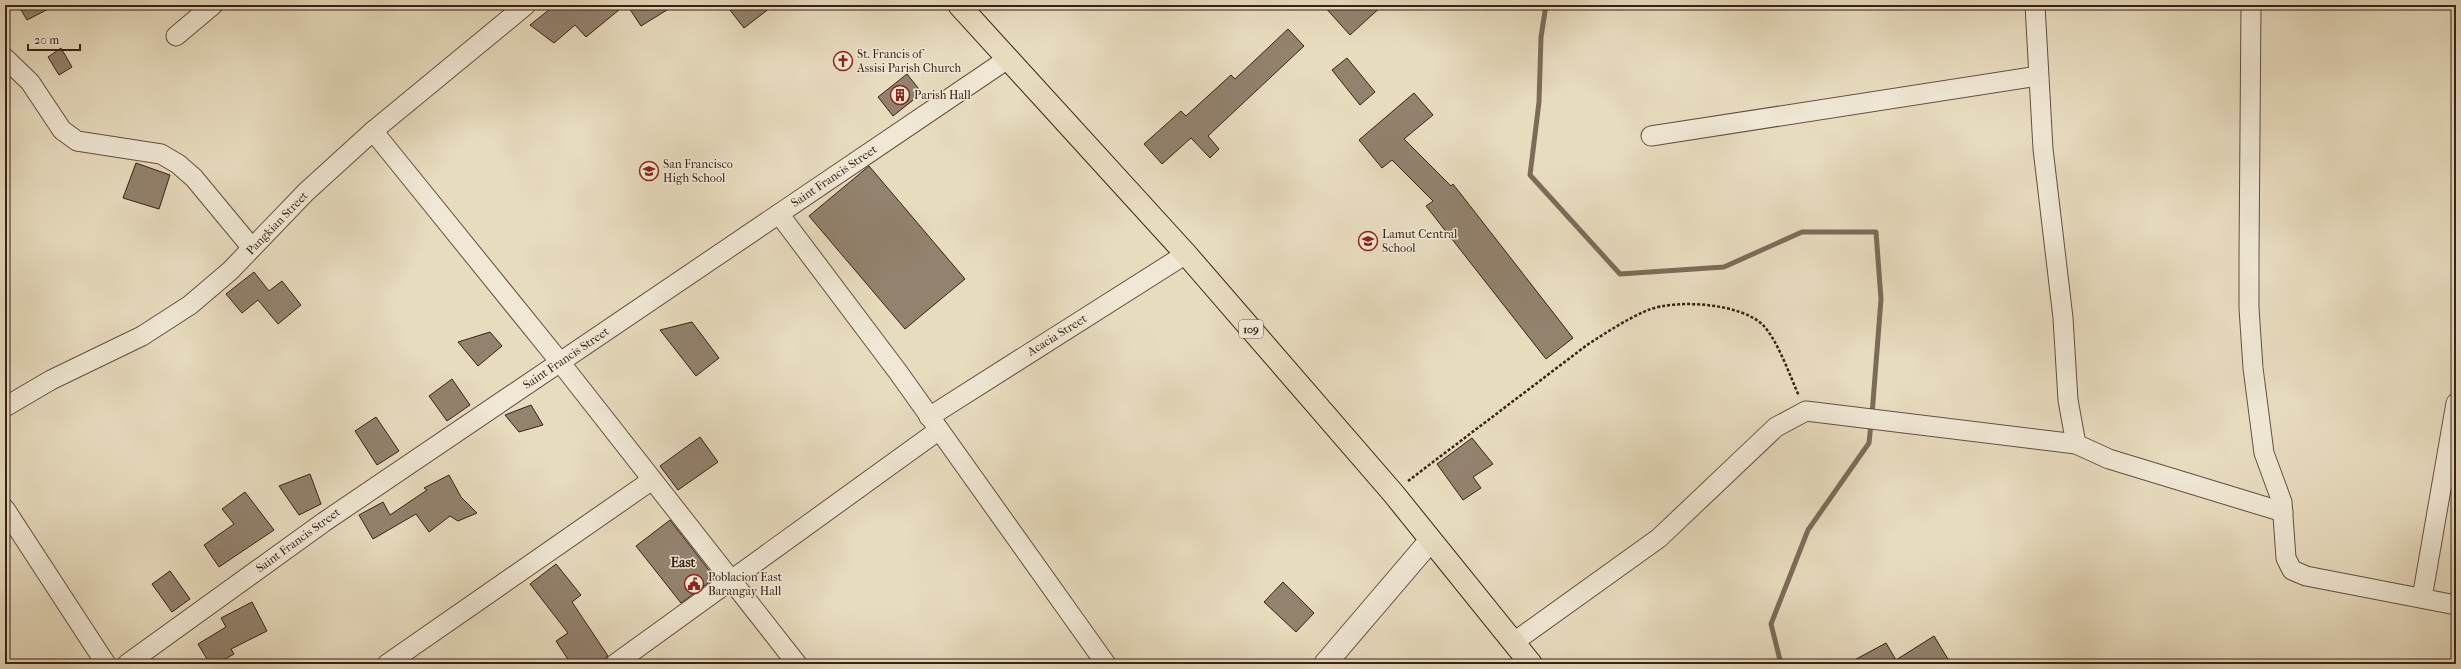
<svg xmlns="http://www.w3.org/2000/svg" width="2461" height="669" font-family="'IM FELL French Canon',serif">
	<style>
		.lines { fill: none; stroke-linecap: round; stroke-linejoin: round }
		.stream { stroke: #7d6b59; stroke-width: 5 }
		.building { fill: #93826e; stroke: #372116 }
		.minor-casing { stroke: #635040; stroke-width: 21 }
		.tertiary-casing { stroke: #635040; stroke-width: 24 }
		.primary-casing { stroke: #372116; stroke-width: 24 }
		.path { stroke: #372116; stroke-width: 2.5; stroke-dasharray: 3 2; stroke-linecap: butt }
		.minor { stroke: #f0e8d5; stroke-width: 19 }
		.tertiary { stroke: #f0e8d5; stroke-width: 22 }
		.primary { stroke: #e8dcbf; stroke-width: 22 }
		.labels { text-anchor: middle; stroke-width: 3; stroke-linejoin: round; paint-order: stroke }
		.shield { fill: #f0e8d5; stroke: #6e5d4f; stroke-width: 1 }
		.shield-label { font-size: 11px; font-weight: bold; fill: #372116 }
		.poi-label { font-size: 12px; fill: #372116; stroke: #f0e8d5; text-anchor: start }
		.street-label { font-size: 12px; fill: #372116; stroke: #f0e8d5 }
		.quarter-label { font-size: 14px; font-weight: bold; fill: #372116; stroke: #f0e8d5 }
	</style>
	<rect width="100%" height="100%" fill="#e8dcbf"/>
	<filter id="stains"><feTurbulence type="fractalNoise" baseFrequency=".005" numOctaves="4"/><feColorMatrix values="0 0 0 0 .2 0 0 0 0 .09 0 0 0 0 .02 0 0 0 .5 -.17"/></filter>
	<radialGradient id="worn" r=".72"><stop offset=".6" stop-color="#630" stop-opacity="0"/><stop offset="1" stop-color="#630" stop-opacity=".3"/></radialGradient>
	<g class="lines">
		<g class="stream">
			<polyline points="1546,5 1541,37 1539,102 1530,175 1620,274 1724,267 1802,232 1876,232 1881,299 1872,415"/>
			<polyline points="1781,664 1771,624 1808,530 1869,443 1871,423"/>
		</g>
	</g>
	<g class="building">
		<polygon points="18,5 56,5 27,20"/>
		<polygon points="555,5 625,5 586,37 575,25 554,43 530,25"/>
		<polygon points="627,5 675,5 641,26"/>
		<polygon points="726,5 774,5 744,28"/>
		<polygon points="1323,5 1383,5 1350,35"/>
		<polygon points="1288,29 1304,46 1208,136 1219,149 1210,158 1191,138 1162,164 1144,144 1181,111 1186,116 1231,75 1235,79"/>
		<polygon points="61,48 72,67 59,75 48,57"/>
		<polygon points="1347,58 1375,92 1360,105 1332,70"/>
		<polygon points="907,74 922,93 893,116 878,97"/>
		<polygon points="1414,93 1433,115 1404,139 1451,186 1453,184 1573,338 1546,359 1426,206 1433,201 1392,160 1382,168 1359,140"/>
		<polygon points="136,163 170,175 159,209 123,198"/>
		<polygon points="869,166 965,279 905,329 809,216"/>
		<polygon points="254,272 269,291 282,281 301,305 278,324 258,300 242,313 226,294"/>
		<polygon points="692,322 719,358 696,376 660,330"/>
		<polygon points="490,332 502,346 478,366 458,342"/>
		<polygon points="452,379 470,405 447,421 429,396"/>
		<polygon points="531,405 543,425 519,432 505,415"/>
		<polygon points="376,417 399,451 377,465 355,431"/>
		<polygon points="700,437 718,462 678,490 660,466"/>
		<polygon points="1472,438 1493,464 1473,477 1481,488 1463,500 1437,464"/>
		<polygon points="310,474 321,504 299,515 279,486"/>
		<polygon points="449,475 461,497 477,513 458,521 450,516 429,532 416,514 373,539 359,515 383,502 390,515 427,490 424,488"/>
		<polygon points="245,492 274,530 219,567 204,545 234,524 222,509"/>
		<polygon points="670,520 715,578 681,603 636,546"/>
		<polygon points="556,564 581,595 572,602 608,656 599,664 571,664 556,641 568,633 530,584"/>
		<polygon points="170,571 190,599 172,612 152,584"/>
		<polygon points="1283,582 1314,613 1296,632 1264,602"/>
		<polygon points="252,602 267,631 231,649 234,654 216,664 210,664 198,644 226,627 221,618"/>
		<polygon points="1934,636 1951,664 1847,664 1886,643 1896,660"/>
	</g>
	<g class="lines">
		<defs>
			<g id="minor">
				<polyline points="2035,5 2043,149 2063,318 2068,400 2076,444 2109,459 2283,512"/>
				<polyline points="2251,5 2249,255 2249,308 2253,368 2264,453 2282,502 2286,558 2292,570 2306,576 2456,605"/>
				<polyline points="176,36 213,5"/>
				<polyline points="5,58 30,82 62,130 77,141 161,154 178,164 194,178 252,248"/>
				<polyline points="373,131 560,362 797,664"/>
				<polyline points="1651,136 2038,76"/>
				<polyline points="779,214 898,372 1106,664"/>
				<polyline points="5,407 51,380 142,336 190,305 230,271 306,192 373,131 526,5"/>
				<polyline points="929,417 1186,254"/>
				<polyline points="5,509 106,664"/>
				<polyline points="2422,598 2456,403"/>
				<polyline points="1514,642 1659,538 1776,427 1806,411 2076,444"/>
				<polyline points="127,664 324,522 1009,58"/>
				<polyline points="387,664 652,480"/>
				<polyline points="615,664 939,430"/>
			</g>
			<polyline id="tertiary" points="1325,664 1430,541"/>
			<polyline id="primary" points="959,5 1186,254 1393,493 1531,664"/>
		</defs>
		<use href="#minor" class="minor-casing"/>
		<use href="#tertiary" class="tertiary-casing"/>
		<use href="#primary" class="primary-casing"/>
		<path class="path" d="M1408,481L1587,345C1607,332 1627,319 1648,310C1677,299 1740,303 1763,325C1778,341 1790,376 1799,396"/>
		<use href="#minor" class="minor"/>
		<use href="#tertiary" class="tertiary"/>
		<use href="#primary" class="primary"/>
	</g>
	<defs>
		<symbol id="church-ring" viewBox="-11 -11 22 22"><circle r="9.5" fill="#f0e8d5" stroke="#8f2418" stroke-width="1.5"/><path d="M-1.2-6h2.4v3.5h3.3v2.4h-3.3V6h-2.4V-.1h-3.3v-2.4h3.3Z" fill="#8f2418"/></symbol>
		<symbol id="building-ring" viewBox="-11 -11 22 22"><circle r="9.5" fill="#f0e8d5" stroke="#8f2418" stroke-width="1.5"/><path d="M-4-6H4V6H1V3H-1V6H-4ZM-2.5-4.3h1.7v1.8h-1.7ZM.8-4.3h1.7v1.8H.8ZM-2.5-1h1.7V.8h-1.7ZM.8-1h1.7V.8H.8Z" fill="#8f2418"/></symbol>
		<symbol id="school-ring" viewBox="-11 -11 22 22"><circle r="9.5" fill="#f0e8d5" stroke="#8f2418" stroke-width="1.5"/><path d="M0-5L7-2L0 1L-7-2ZM-4 1L0 2.5L4 1V4Q0 6-4 4Z" fill="#8f2418"/></symbol>
		<symbol id="civic-ring" viewBox="-11 -11 22 22"><circle r="9.5" fill="#f0e8d5" stroke="#8f2418" stroke-width="1.5"/><path d="M-.6-6.5H3V-4.5H.6V-3L4-1V1h2V6H-6V1h2V-1L-.6-3ZM-1.2 2.5V6h2.4V2.5Z" fill="#8f2418"/></symbol>
	</defs>
	<g fill-rule="evenodd">
		<use href="#church-ring" x="832" y="50" width="22" height="22"/>
		<use href="#building-ring" x="889" y="84" width="22" height="22"/>
		<use href="#school-ring" x="638" y="160" width="22" height="22"/>
		<use href="#school-ring" x="1357" y="230" width="22" height="22"/>
		<use href="#civic-ring" x="683" y="573" width="22" height="22"/>
	</g>
	<g class="labels">
		<rect class="shield" x="1239" y="320" width="24" height="18" rx="3"/>
		<g class="shield-label">
			<text x="1251" y="333">109</text>
		</g>
		<g class="poi-label">
			<text x="857" y="58">St. Francis of<tspan x="857" dy="14">Assisi Parish Church</tspan></text>
			<text x="914" y="99">Parish Hall</text>
			<text x="663" y="168">San Francisco<tspan x="663" dy="14">High School</tspan></text>
			<text x="1382" y="238">Lamut Central<tspan x="1382" dy="14">School</tspan></text>
			<text x="708" y="581">Poblacion East<tspan x="708" dy="14">Barangay Hall</tspan></text>
		</g>
		<g class="street-label">
			<text transform="translate(834 176) rotate(-34)" y="4">Saint Francis Street</text>
			<text transform="translate(277 223) rotate(-46)" y="4">Pangkian Street</text>
			<text transform="translate(1057 335) rotate(-32)" y="4">Acacia Street</text>
			<text transform="translate(566 358) rotate(-34)" y="4">Saint Francis Street</text>
			<text transform="translate(298 540) rotate(-36)" y="4">Saint Francis Street</text>
		</g>
		<g class="quarter-label">
			<text x="683" y="567">East</text>
		</g>
	</g>
	<rect width="2461" height="669" fill="none" stroke="#e8dcbf" stroke-width="20"/>
	<rect x="6" y="6" width="2449" height="657" fill="none" stroke="#372116" stroke-width="2"/>
	<rect x="10" y="10" width="2441" height="649" fill="none" stroke="#372116"/>
	<path d="M28 44v6h52v-6" fill="none" stroke="#372116" stroke-width="2"/>
	<text x="34" y="44" font-size="12" fill="#372116" stroke="#f0e8d5" stroke-width="3" paint-order="stroke">20 m</text>
	<rect width="100%" height="100%" filter="url(#stains)"/>
	<rect width="100%" height="100%" fill="url(#worn)"/>
</svg>
